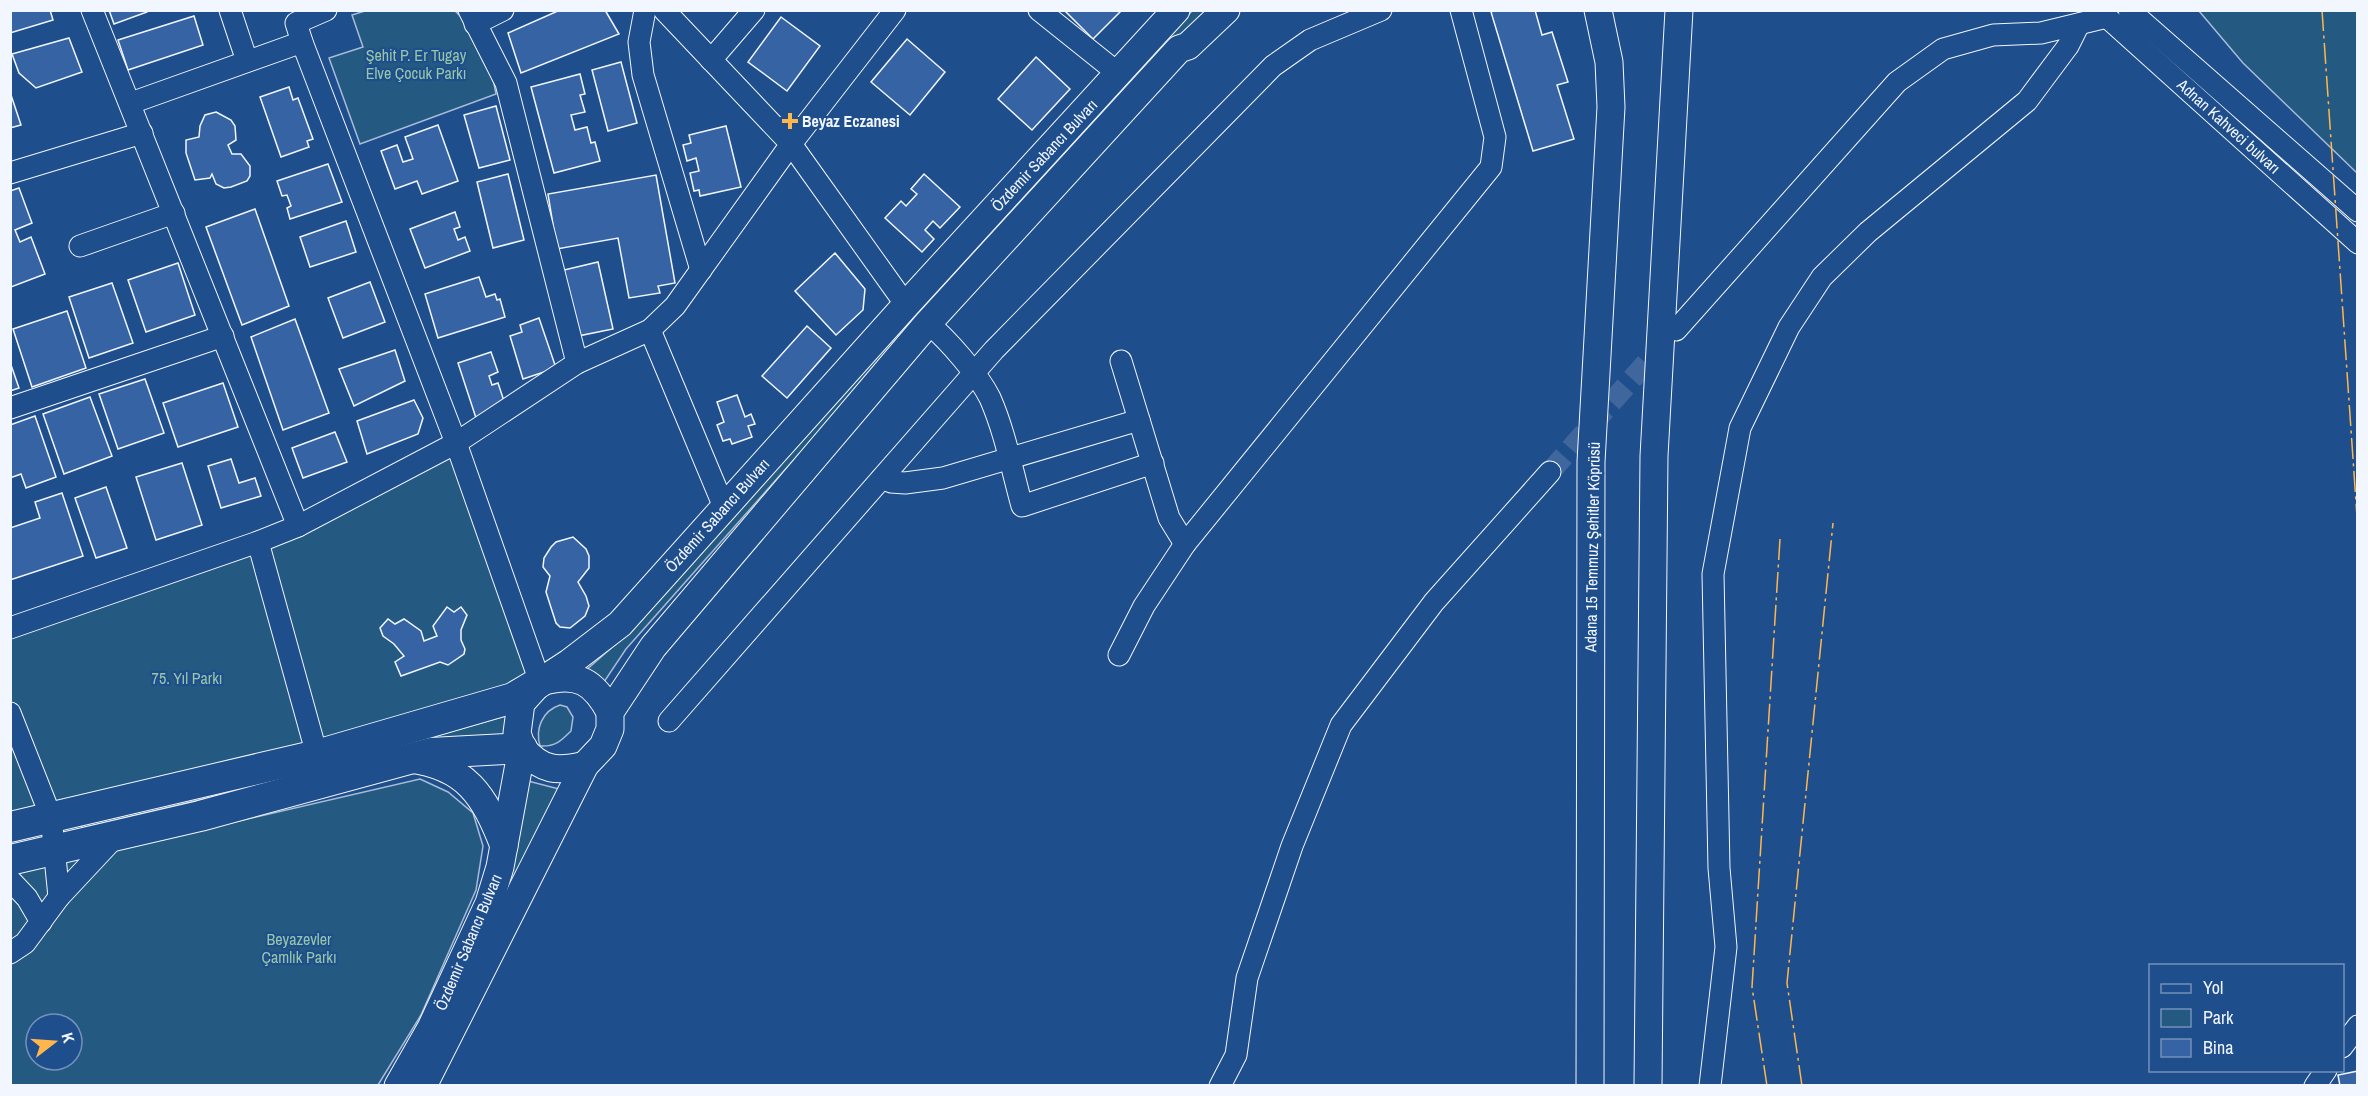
<svg xmlns="http://www.w3.org/2000/svg" width="2368" height="1096" font-family="'Archivo Narrow',sans-serif">
	<style>
		.green { fill: #245a82; stroke: #a8bbd7; stroke-width: 1.5; fill-rule: evenodd }
		.building { fill: #3563a3; stroke: #f2f6ff; stroke-width: 1.5 }
		.lines { fill: none; stroke-linecap: round; stroke-linejoin: round }
		.minor-tunnel { stroke: #3f679d; stroke-width: 21; stroke-dasharray: 21 10; stroke-linecap: butt }
		.minor-casing { stroke: #f2f6ff; stroke-width: 23 }
		.major-casing { stroke: #f2f6ff; stroke-width: 29 }
		.highway-casing { stroke: #f2f6ff; stroke-width: 32 }
		.minor { stroke: #1f4e8c; stroke-width: 21 }
		.major { stroke: #1f4e8c; stroke-width: 27 }
		.highway { stroke: #1f4e8c; stroke-width: 30 }
		.power { stroke: #ffb74d; stroke-width: 1.5; stroke-dasharray: 21 4.5 3 4.5; stroke-linecap: butt }
		.poi-dot { fill: #ffb74d; stroke: #1f4e8c; stroke-width: 2 }
		.labels { text-anchor: middle; stroke-width: 4.5; stroke-linejoin: round; paint-order: stroke }
		.park-label { font-size: 16px; fill: #97c8a6; stroke: #1f4e8c }
		.poi-label { font-size: 16px; font-weight: bold; fill: #f2f6ff; stroke: #1f4e8c; text-anchor: start }
		.street-label { font-size: 16px; fill: #f2f6ff; stroke: #1f4e8c }
	</style>
	<rect width="100%" height="100%" fill="#1f4e8c"/>
	<g class="green">
		<polygon points="368,10 455,11 478,33 487,48 496,94 360,144 329,58 363,47 352,15"/>
		<polygon points="1192,11 1210,11 830,419 626,649 602,685 584,672 618,642 1080,129"/>
		<polygon points="2199,11 2357,11 2357,173 2243,63"/>
		<polygon points="456,443 540,682 11,825 10,628 258,542"/>
		<path d="M560,705L567,707L573,717L571,731C561,741 555,747 540,746C535,729 542,711 560,705Z"/>
		<polygon points="509,715 506,744 429,745 82,828 80,820 428,738"/>
		<path d="M420,779L448,792L473,813L483,846L476,890L421,1015L378,1085H11L10,874ZM36,1024H72V1060H36Z"/>
		<polygon points="528,781 559,789 487,932"/>
	</g>
	<g class="building">
		<polygon points="10,10 50,10 53,20 10,33"/>
		<polygon points="109,10 147,10 147,12 114,24"/>
		<polygon points="560,10 605,10 619,34 521,73 508,33"/>
		<polygon points="1064,10 1122,10 1093,39"/>
		<polygon points="1495,10 1535,10 1542,35 1552,32 1568,82 1557,85 1574,139 1533,151 1491,12"/>
		<polygon points="194,16 203,45 128,70 118,40"/>
		<polygon points="781,17 820,46 787,91 748,62"/>
		<polygon points="69,38 82,72 36,88 19,73 12,54"/>
		<polygon points="907,39 945,72 910,115 871,82"/>
		<polygon points="1036,57 1070,89 1032,130 998,99"/>
		<polygon points="621,62 637,123 608,131 592,70"/>
		<polygon points="580,74 585,94 580,95 585,112 571,115 575,130 587,127 591,143 595,142 600,161 554,173 531,87"/>
		<polygon points="289,87 293,100 298,98 313,139 307,141 309,147 281,157 260,97"/>
		<polygon points="10,92 21,125 10,128"/>
		<polygon points="496,106 510,160 479,168 464,115"/>
		<polygon points="216,112 231,120 235,126 236,140 228,145 232,154 241,154 250,166 250,176 247,181 231,187 224,188 216,184 212,174 210,178 195,180 186,153 186,140 199,137 200,126 205,115"/>
		<polygon points="438,125 458,181 422,194 417,181 395,189 381,151 397,145 403,162 413,159 405,137"/>
		<polygon points="726,126 741,187 700,196 699,190 694,191 690,173 699,171 696,158 687,161 683,145 691,143 689,135"/>
		<polygon points="328,164 342,202 290,219 287,208 291,206 287,195 282,196 277,181"/>
		<polygon points="508,174 524,240 493,248 477,182"/>
		<polygon points="924,174 960,207 940,228 933,221 925,230 934,239 922,252 885,218 901,201 906,206 917,194 911,189"/>
		<polygon points="656,175 675,283 658,286 660,293 629,298 618,238 557,249 548,194"/>
		<polygon points="19,188 32,223 15,230 20,242 31,237 45,274 11,287 10,191"/>
		<polygon points="255,209 289,306 242,325 206,227"/>
		<polygon points="455,212 460,227 454,229 458,240 465,237 470,251 425,268 410,229"/>
		<polygon points="346,221 356,252 310,267 300,237"/>
		<polygon points="835,253 865,289 863,310 836,335 795,291"/>
		<polygon points="598,262 613,329 578,336 564,270"/>
		<polygon points="178,263 195,315 146,332 128,280"/>
		<polygon points="479,277 486,297 495,294 497,300 500,299 505,317 438,338 425,294"/>
		<polygon points="370,282 385,322 343,338 328,298"/>
		<polygon points="112,283 133,343 89,358 69,297"/>
		<polygon points="67,311 86,368 32,387 13,329"/>
		<polygon points="539,318 556,368 523,379 510,336 522,332 520,325"/>
		<polygon points="295,319 329,413 283,430 251,337"/>
		<polygon points="807,326 831,348 787,398 762,376"/>
		<polygon points="395,350 405,381 354,406 339,369"/>
		<polygon points="491,352 498,372 489,376 492,385 498,383 505,404 476,418 458,363"/>
		<polygon points="10,362 19,388 10,391"/>
		<polygon points="145,379 164,433 118,449 99,394"/>
		<polygon points="223,383 238,427 178,447 163,403"/>
		<polygon points="737,395 745,417 751,414 755,424 748,426 752,437 732,444 730,439 723,441 717,425 724,422 717,402"/>
		<polygon points="90,397 112,456 64,474 43,414"/>
		<polygon points="414,400 423,418 418,434 367,454 357,421"/>
		<polygon points="35,416 56,477 26,488 21,474 10,478 10,425"/>
		<polygon points="335,432 347,462 303,478 292,448"/>
		<polygon points="231,459 239,483 255,478 261,496 221,508 208,466"/>
		<polygon points="182,463 202,525 156,540 136,477"/>
		<polygon points="106,487 127,548 96,558 75,498"/>
		<polygon points="62,493 83,556 10,580 10,528 40,518 35,502"/>
		<polygon points="573,537 586,549 589,556 589,568 578,582 586,596 589,606 585,616 570,628 560,627 556,623 546,592 550,576 543,567 544,558 551,547 556,542"/>
		<polygon points="447,607 454,612 461,607 467,615 461,630 461,640 465,649 464,654 448,665 440,662 401,676 395,662 404,656 394,644 383,636 380,628 388,619 395,624 404,619 421,631 424,641 437,636 433,626"/>
		<polygon points="2358,1071 2358,1086 2340,1086 2338,1075"/>
	</g>
	<g class="lines">
		<polyline class="minor-tunnel" points="1550,472 1663,344"/>
		<defs>
			<g id="minor">
				<polyline points="92,10 298,526"/>
				<polyline points="230,10 247,61"/>
				<polyline points="326,10 296,23 302,42 456,443 540,682"/>
				<polyline points="469,10 506,83 577,363"/>
				<polyline points="645,10 639,42 643,75 701,270"/>
				<polyline points="664,10 791,144 906,305"/>
				<polyline points="1039,10 1119,74"/>
				<polyline points="2099,10 2358,243"/>
				<polyline points="2129,10 2358,211"/>
				<polyline points="475,24 503,10"/>
				<polyline points="711,60 754,10"/>
				<polyline points="131,103 302,42"/>
				<polyline points="10,173 142,133"/>
				<polyline points="80,246 174,213"/>
				<path d="M928,323C948,340 978,374 990,398C1005,432 1012,470 1022,506L1153,463"/>
				<polyline points="650,330 724,507"/>
				<polyline points="1676,330 1897,82 1943,49 1993,35 2041,33 2107,17"/>
				<polyline points="1121,361 1169,518 1185,544"/>
				<polyline points="10,408 223,336"/>
				<polyline points="882,478 891,482 905,483 943,478 1139,420"/>
				<polyline points="258,542 317,755"/>
				<polyline points="10,628 258,542 298,526 456,443 577,363 650,330 675,306 791,144 895,10"/>
				<polyline points="1119,655 1144,606 1185,544 1491,167 1495,137 1461,10"/>
				<polyline points="10,713 51,817 59,897"/>
				<polyline points="669,721 994,350 1273,66 1310,40 1381,10"/>
				<polyline points="10,880 27,898 41,922"/>
				<polyline points="10,953 25,943 59,897 116,836"/>
				<polyline points="2342,1047 2358,1026"/>
				<polyline points="1220,1086 1236,1055 1247,978 1292,846 1341,725 1434,602 1550,472"/>
				<polyline points="1710,1086 1726,947 1719,868 1713,574 1740,428 1789,327 1822,277 1868,232 2027,101 2068,46 2079,24"/>
				<polyline points="2315,1086 2326,1070"/>
			</g>
			<g id="major">
				<path d="M544,681C578,672 594,682 610,712"/>
				<path d="M522,748C542,771 557,772 585,765"/>
				<path d="M410,759C467,767 484,795 504,846"/>
				<polyline points="398,1086 431,1028 489,903 500,867 522,748 517,733 521,703 540,682 569,663 620,624 906,305 1176,10"/>
				<polyline points="423,1086 585,765 603,746 610,729 610,712 653,647 928,323 1179,49 1188,46 1226,10"/>
				<polyline points="1590,1086 1591,462 1611,107 1609,62 1598,10"/>
				<polyline points="1648,1086 1654,456 1679,10"/>
			</g>
			<g id="highway">
				<polyline points="10,827 317,755 513,698 540,682"/>
				<polyline points="10,860 200,816 431,753 522,748"/>
			</g>
		</defs>
		<use href="#minor" class="minor-casing"/>
		<use href="#major" class="major-casing"/>
		<use href="#highway" class="highway-casing"/>
		<use href="#minor" class="minor"/>
		<use href="#major" class="major"/>
		<use href="#highway" class="highway"/>
		<g class="power">
			<polyline points="2322,10 2358,531"/>
			<polyline points="1767,1086 1752,987 1780,539"/>
			<polyline points="1802,1086 1787,983 1833,523"/>
		</g>
	</g>
	<path class="poi-dot" d="M787 112h6v6h6v6h-6v6h-6v-6h-6v-6h6z"/>
	<g class="labels">
		<g class="park-label">
			<text x="416" y="61">Şehit P. Er Tugay<tspan x="416" dy="18">Elve Çocuk Parkı</tspan></text>
			<text x="187" y="684">75. Yıl Parkı</text>
			<text x="299" y="945">Beyazevler<tspan x="299" dy="18">Çamlık Parkı</tspan></text>
		</g>
		<g class="poi-label">
			<text x="802" y="127">Beyaz Eczanesi</text>
		</g>
		<g class="street-label">
			<text transform="translate(2229 126) rotate(42)" y="6">Adnan Kahveci bulvarı</text>
			<text transform="translate(1044 155) rotate(-47)" y="6">Özdemir Sabancı Bulvarı</text>
			<text transform="translate(717 515) rotate(-48)" y="6">Özdemir Sabancı Bulvarı</text>
			<text transform="translate(1592 547) rotate(-89)" y="6">Adana 15 Temmuz Şehitler Köprüsü</text>
			<text transform="translate(468 942) rotate(-67)" y="6">Özdemir Sabancı Bulvarı</text>
		</g>
	</g>
	<rect width="2368" height="1096" fill="none" stroke="#f2f6ff" stroke-width="24"/>
	<rect x="2149" y="964" width="195" height="108" fill="#1f4e8c" stroke="#7391ba" stroke-width="1.5"/>
	<rect x="2161" y="984" width="30" height="9" fill="#1f4e8c" stroke="#7391ba" stroke-width="1.5"/>
	<text x="2203" y="994" font-size="18" fill="#f2f6ff">Yol</text>
	<rect x="2161" y="1009" width="30" height="18" fill="#245a82" stroke="#7391ba" stroke-width="1.5"/>
	<text x="2203" y="1024" font-size="18" fill="#f2f6ff">Park</text>
	<rect x="2161" y="1039" width="30" height="18" fill="#3563a3" stroke="#7391ba" stroke-width="1.5"/>
	<text x="2203" y="1054" font-size="18" fill="#f2f6ff">Bina</text>
	<g transform="translate(54 1042) rotate(73)"><circle r="28" fill="#1f4e8c" stroke="#7391ba" stroke-width="1.5"/>
	<path d="M0-4.5L10 22L0 15L-10 22Z" fill="#ffb74d"/>
	<text y="-9" font-size="16" font-weight="bold" text-anchor="middle" fill="#f2f6ff">K</text>
	</g>
</svg>
